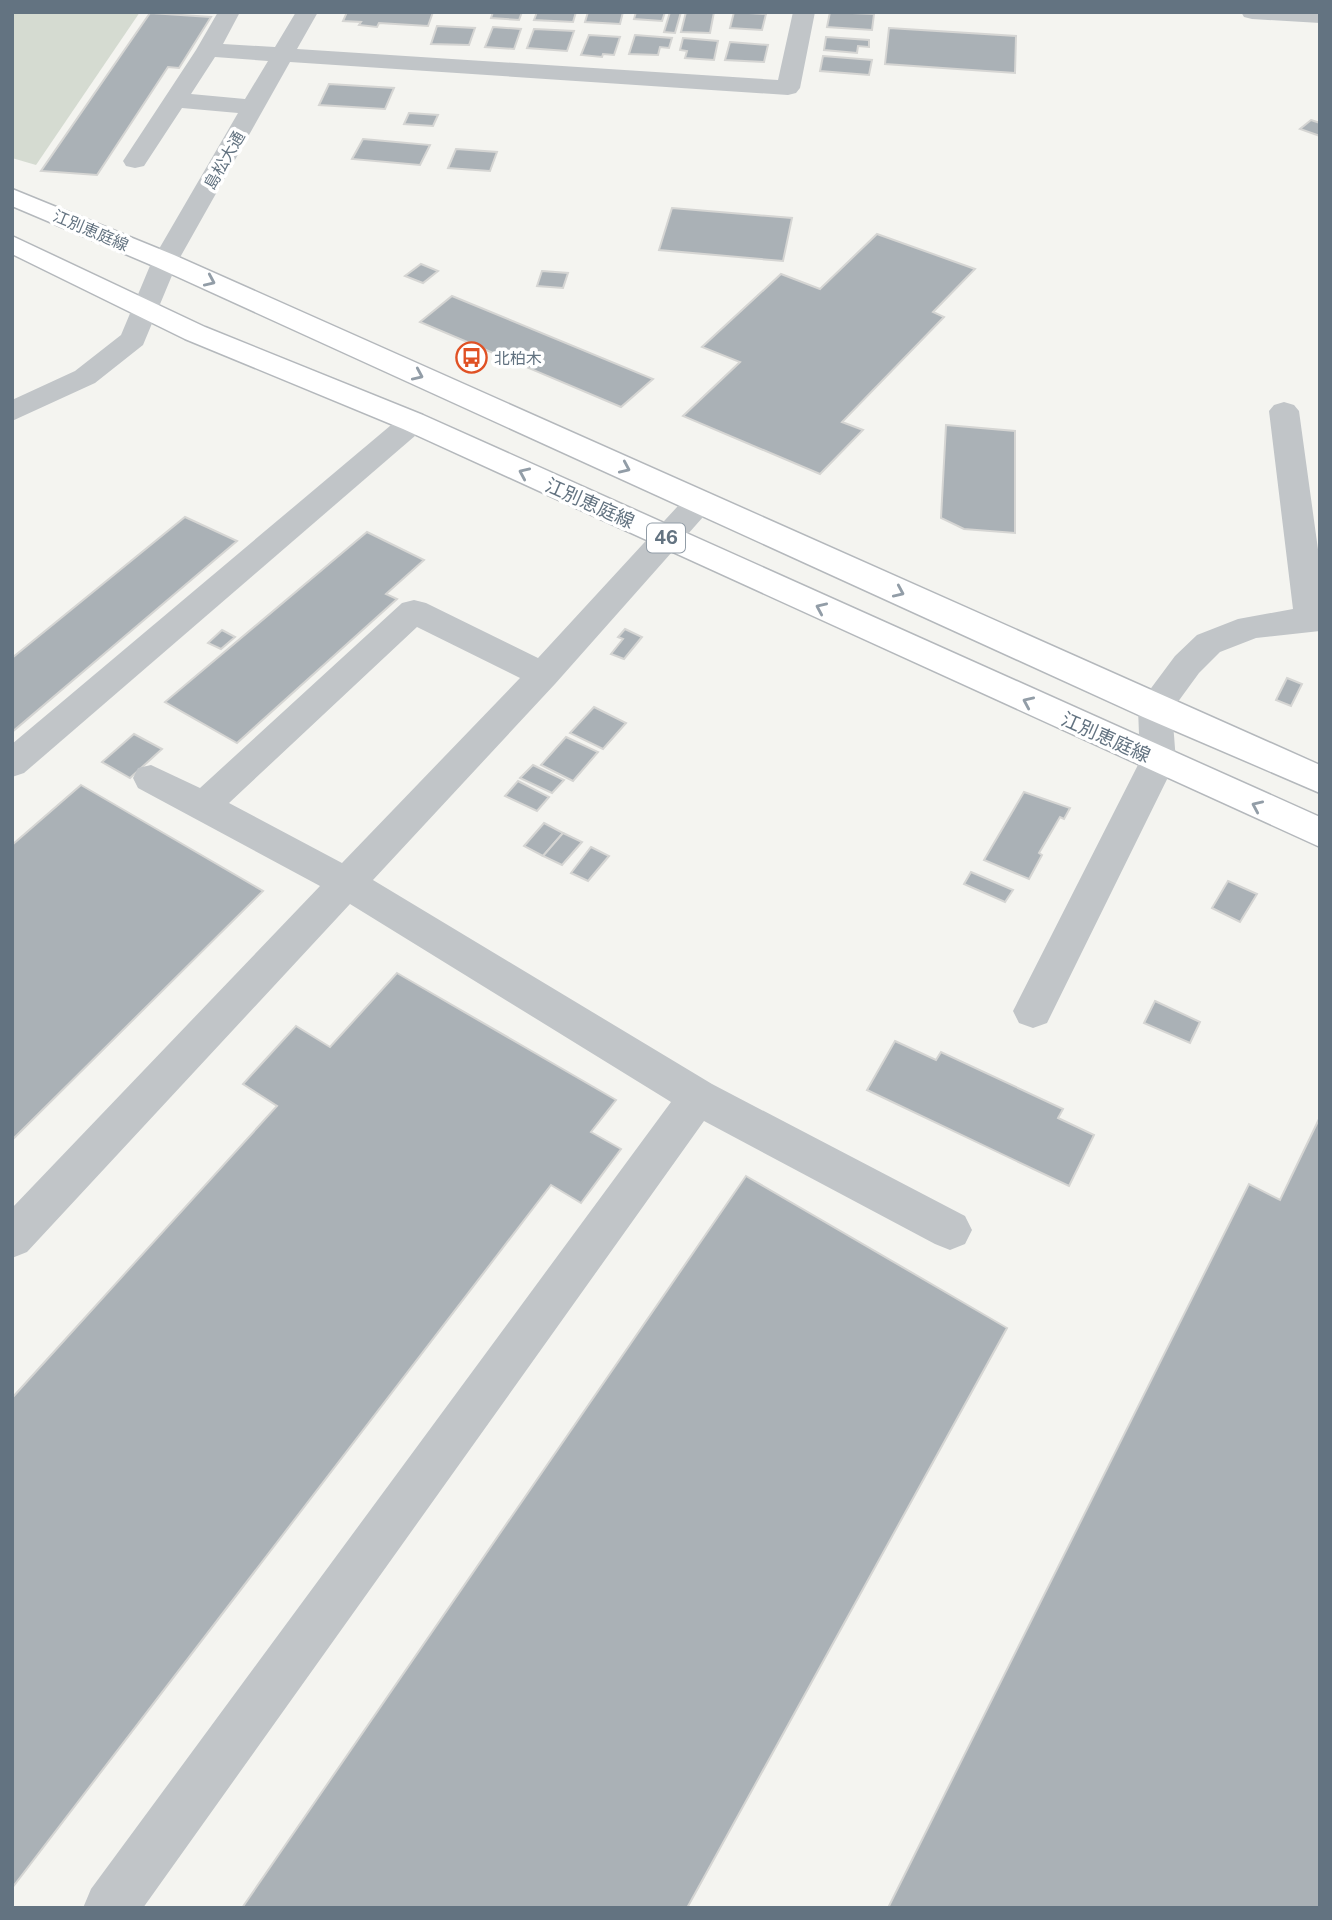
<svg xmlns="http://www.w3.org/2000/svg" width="1332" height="1920" font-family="'Public Sans','Noto Sans JP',sans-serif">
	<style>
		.green { fill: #d5dbd1 }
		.building { fill: #aab1b6; stroke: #d5d5d3; stroke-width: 2 }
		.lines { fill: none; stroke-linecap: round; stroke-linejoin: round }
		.major-casing { stroke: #b4b8bc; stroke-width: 3 }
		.minor { fill: #c1c5c8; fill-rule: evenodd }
		.major { fill: #fff; fill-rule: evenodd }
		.oneway { stroke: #929da7 }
		.labels { text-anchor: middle; stroke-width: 7; stroke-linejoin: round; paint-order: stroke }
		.far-street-label { font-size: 16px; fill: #637381; stroke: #fff }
		.far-poi-label { font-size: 16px; fill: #637381; stroke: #fff; text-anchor: start }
		.shield { fill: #fff; stroke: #929da7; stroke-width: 2 }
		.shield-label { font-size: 18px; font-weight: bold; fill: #637381 }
		.street-label { font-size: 19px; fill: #637381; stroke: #fff }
	</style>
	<rect width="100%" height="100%" fill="#f4f4f0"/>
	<polygon class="green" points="12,12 140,12 36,165 12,158"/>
	<g class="building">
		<polygon points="347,12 433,12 428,26 379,23 377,27 359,25 361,22 343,21"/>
		<polygon points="493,12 522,12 519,20 491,18"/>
		<polygon points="537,12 576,12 573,22 534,20"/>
		<polygon points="588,12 623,12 620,24 585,22"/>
		<polygon points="636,12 665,12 662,21 634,19"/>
		<polygon points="670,12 681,12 675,33 664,32"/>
		<polygon points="686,12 714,12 710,33 681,32"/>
		<polygon points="734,12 766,14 762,30 730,28"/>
		<polygon points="830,12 874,14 872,30 827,27"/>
		<polygon points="150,13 211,17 179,68 168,67 97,175 41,171"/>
		<polygon points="437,26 475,28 469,45 431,44"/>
		<polygon points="493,27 521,29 514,49 485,47"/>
		<polygon points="889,28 1016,36 1015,73 885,64"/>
		<polygon points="534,29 574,31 567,51 527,48"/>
		<polygon points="589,35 620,37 614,55 603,54 602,57 581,55"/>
		<polygon points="635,35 672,38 669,48 660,47 658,55 629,54"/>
		<polygon points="826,37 869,40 869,47 858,46 857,53 824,50"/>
		<polygon points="683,38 718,41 714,60 685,58 687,51 680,50"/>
		<polygon points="730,42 768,45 764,62 725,60"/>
		<polygon points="823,56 872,60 869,75 820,71"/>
		<polygon points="329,84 394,88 385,109 319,105"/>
		<polygon points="409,113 438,115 433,126 404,124"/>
		<polygon points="1311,120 1320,123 1320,136 1300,129"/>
		<polygon points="363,139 430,145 420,165 352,159"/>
		<polygon points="456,149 497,152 490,171 448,168"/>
		<polygon points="672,208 792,218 783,261 659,250"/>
		<polygon points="877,234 975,269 933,312 944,317 842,422 863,430 820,474 683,416 740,362 702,347 781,274 820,289"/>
		<polygon points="421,264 438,271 423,283 405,276"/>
		<polygon points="542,271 568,273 563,288 537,286"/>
		<polygon points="452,296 653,379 621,407 420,322"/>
		<polygon points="946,425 1015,431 1015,533 964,529 941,518"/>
		<polygon points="185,517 237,541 12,732 12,658"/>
		<polygon points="367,532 424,560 386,594 397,599 237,743 165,702"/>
		<polygon points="625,629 642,637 624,659 611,654 623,639 618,637"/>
		<polygon points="222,630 235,637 221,649 208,643"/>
		<polygon points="1287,678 1302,684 1291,706 1276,700"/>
		<polygon points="594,707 626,723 603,749 570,733"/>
		<polygon points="134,734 162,749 130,778 102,762"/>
		<polygon points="566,737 598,752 573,781 541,765"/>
		<polygon points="533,765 564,780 552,793 520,778"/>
		<polygon points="518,781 549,797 537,811 505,796"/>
		<polygon points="81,785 263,891 12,1140 12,845"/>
		<polygon points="1024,792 1070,808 1064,819 1060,817 1039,853 1042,855 1029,879 984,860"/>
		<polygon points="544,823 563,833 543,856 524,846"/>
		<polygon points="563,833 582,842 562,865 543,856"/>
		<polygon points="591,847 609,856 588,881 571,873"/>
		<polygon points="971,872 1013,890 1005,902 964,884"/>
		<polygon points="1228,881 1257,894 1240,922 1212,908"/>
		<polygon points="397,973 616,1100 591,1132 621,1149 581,1203 551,1185 12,1888 12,1398 277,1106 243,1084 296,1026 330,1047"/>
		<polygon points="1155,1001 1200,1022 1190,1043 1144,1023"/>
		<polygon points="895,1041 936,1060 941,1052 1063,1109 1058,1118 1094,1135 1069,1186 867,1090"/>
		<polygon points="1320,1117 1320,1908 888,1908 1249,1184 1280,1200"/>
		<polygon points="746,1176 1007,1328 687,1908 242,1908"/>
	</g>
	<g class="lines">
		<defs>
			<g id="major">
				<polygon points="12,189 174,255 1320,765 1320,793 1143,717 156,267 12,206"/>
				<polygon points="12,236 205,327 423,415 1320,817 1320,847 403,429 185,339 12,254"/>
			</g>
		</defs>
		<use href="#major" class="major-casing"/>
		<g class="minor">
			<path d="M218,12H240L223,44L275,47L296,12H318L297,49L778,80L793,12H815L800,88L796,93L788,95L290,62L178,261L143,345L95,383L12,421V400L75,371L121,335L152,261L238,113L182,108L144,166L135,168L126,166L123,161L196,50ZM215,57L268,61L245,99L191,94Z"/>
			<polygon points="1241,12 1320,12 1320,23 1252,19 1244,17"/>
			<polygon points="1284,402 1294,405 1299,411 1320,564 1320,631 1256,638 1220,652 1199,673 1172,710 1176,761 1047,1023 1033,1028 1019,1023 1013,1011 1140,761 1138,708 1143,699 1175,656 1197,635 1238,619 1293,609 1269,411 1274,405"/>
			<polygon points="413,413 423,415 428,422 423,429 24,773 12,777 12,744 403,415"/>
			<path d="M700,491L711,494L715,501L711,508L555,684L373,880L712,1084L965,1216L972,1230L965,1244L950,1250L935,1244L704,1121L143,1908H83L91,1889L671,1102L350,904L27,1252L12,1258V1208L320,886L138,788L133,778L138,768L151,765L200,788L402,603L414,600L426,603L538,658L689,494ZM417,627L520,678L342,863L229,803Z"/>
		</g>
		<use href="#major" class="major"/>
	</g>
	<defs><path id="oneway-chevron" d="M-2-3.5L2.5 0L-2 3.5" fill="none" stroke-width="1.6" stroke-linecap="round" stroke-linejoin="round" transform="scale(1.75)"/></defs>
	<g class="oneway">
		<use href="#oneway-chevron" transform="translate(210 281) rotate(24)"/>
		<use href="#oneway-chevron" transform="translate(418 375) rotate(24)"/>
		<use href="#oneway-chevron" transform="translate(625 468) rotate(24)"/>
		<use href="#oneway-chevron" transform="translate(524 473) rotate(-156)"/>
		<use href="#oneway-chevron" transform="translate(899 592) rotate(24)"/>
		<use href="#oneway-chevron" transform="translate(821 608) rotate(-156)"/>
		<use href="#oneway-chevron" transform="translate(1028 702) rotate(-156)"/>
		<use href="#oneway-chevron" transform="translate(1257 806) rotate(-156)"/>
	</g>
	<defs>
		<symbol id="bus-ring" viewBox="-11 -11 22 22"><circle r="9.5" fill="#fff" stroke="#e05124" stroke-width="1.5"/><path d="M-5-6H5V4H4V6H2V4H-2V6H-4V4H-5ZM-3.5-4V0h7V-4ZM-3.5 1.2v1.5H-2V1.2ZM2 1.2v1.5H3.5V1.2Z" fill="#e05124"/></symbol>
	</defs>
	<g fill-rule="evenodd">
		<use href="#bus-ring" x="454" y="340" width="35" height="35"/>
	</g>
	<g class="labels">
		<g class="far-street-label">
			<text transform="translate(224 160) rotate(-60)" y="6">島松大通</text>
			<text transform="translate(91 230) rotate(23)" y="6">江別恵庭線</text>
		</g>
		<g class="far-poi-label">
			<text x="494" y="364">北柏木</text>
		</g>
		<rect class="shield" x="647" y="523.5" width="38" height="29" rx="5"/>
		<g class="shield-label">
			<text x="666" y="544">46</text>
		</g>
		<g class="street-label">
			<text transform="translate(590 503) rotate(24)" y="7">江別恵庭線</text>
			<text transform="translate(1106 737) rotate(24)" y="7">江別恵庭線</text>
		</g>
	</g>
	<rect width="1332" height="1920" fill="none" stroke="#637381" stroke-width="28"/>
</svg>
